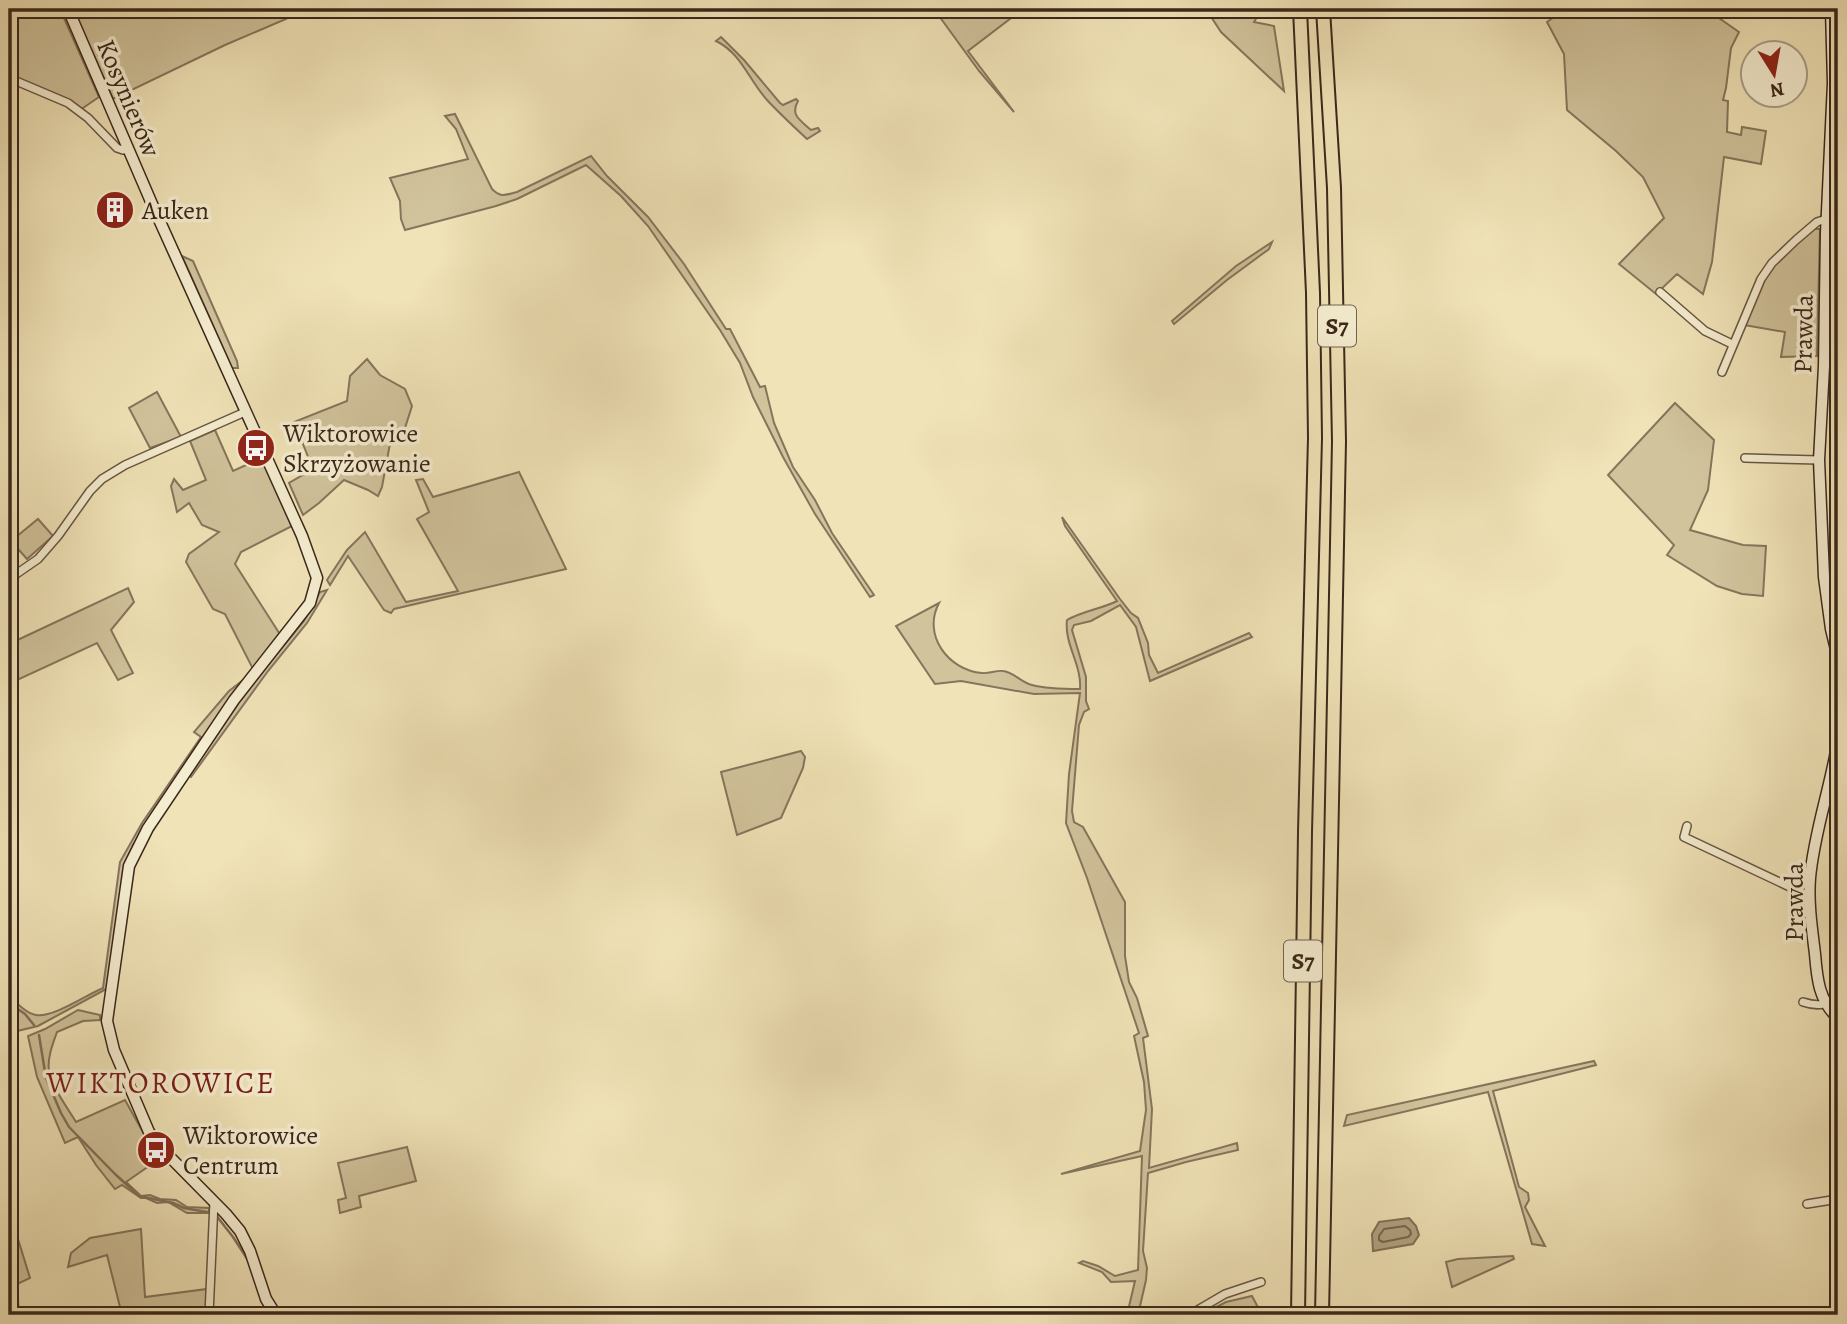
<svg xmlns="http://www.w3.org/2000/svg" width="1847" height="1324" font-family="Alegreya,serif">
	<style>
		.green { fill: #d1c39c; stroke: #86755c; stroke-width: 2 }
		.water { fill: #b2a382; stroke: #827159; stroke-width: 2 }
		.lines { fill: none; stroke-linecap: round; stroke-linejoin: round }
		.shore { stroke: #76654e; stroke-width: 2 }
		.stream { stroke: #827159; stroke-width: 2.5 }
		.street-casing { stroke: #685642; stroke-width: 10 }
		.secondary-casing { stroke: #3a271b; stroke-width: 13 }
		.highway-casing { stroke: #3a271b; stroke-width: 16 }
		.street { stroke: #f5edd0; stroke-width: 7 }
		.secondary { stroke: #f5edd0; stroke-width: 10 }
		.highway { stroke: #f0e3b7; stroke-width: 12 }
		.labels { text-anchor: middle; stroke-width: 7; stroke-linejoin: round; paint-order: stroke }
		.shield { fill: #f5edd0; stroke: #726251; stroke-width: 2 }
		.shield-label { font-size: 24px; font-weight: bold; fill: #3a271b }
		.street-label { font-size: 26px; fill: #3a271b; stroke: #f5edd0 }
		.poi-label { font-size: 26px; fill: #3a271b; stroke: #f5edd0; text-anchor: start }
		.quarter-label { font-size: 30px; letter-spacing: 2px; fill: #7a1f14; stroke: #f5edd0 }
	</style>
	<rect width="100%" height="100%" fill="#f0e3b7"/>
	<filter id="stains"><feTurbulence type="fractalNoise" baseFrequency=".00286" numOctaves="4"/><feColorMatrix values="0 0 0 0 .2 0 0 0 0 .09 0 0 0 0 .02 0 0 0 .5 -.17"/></filter>
	<radialGradient id="worn" r=".72"><stop offset=".6" stop-color="#630" stop-opacity="0"/><stop offset="1" stop-color="#630" stop-opacity=".3"/></radialGradient>
	<g class="green">
		<path d="M9,9H60L99,97L80,110C60,92 33,86 9,75Z"/>
		<polygon points="73,9 282,9 286,19 225,45 113,99"/>
		<polygon points="934,9 1014,9 1015,15 968,51 1014,112 979,71"/>
		<polygon points="1206,9 1262,9 1254,22 1274,26 1284,91 1221,32"/>
		<polygon points="1559,9 1706,9 1739,32 1731,48 1726,88 1723,100 1728,101 1727,132 1741,135 1742,127 1766,131 1761,164 1724,157 1712,262 1703,294 1677,274 1656,294 1619,264 1664,218 1643,177 1616,151 1567,110 1564,54 1547,22 1561,12"/>
		<path d="M721,37L744,60L780,103L783,105L796,99L798,101C790,115 800,120 811,130L818,128L820,131L807,139C793,126 779,113 767,100C749,80 741,53 716,41Z"/>
		<path d="M455,114L492,189C501,198 505,195 517,192L591,156L607,176L648,217L684,264L726,329H730L760,387L765,386L774,423L793,467L815,500L832,533L874,595L870,597L815,514L783,457L753,397L740,363L720,330L648,226L621,196L586,165L517,199L496,206L405,230L401,219L400,201L390,178L468,159L456,129L445,116Z"/>
		<polygon points="1813,229 1820,229 1817,356 1781,357 1785,332 1744,325 1761,285 1777,261"/>
		<polygon points="1272,242 1269,249 1227,280 1174,324 1172,321 1236,266"/>
		<polygon points="182,256 193,261 237,361 238,368 232,368"/>
		<polygon points="367,359 380,375 405,389 412,406 404,431 391,438 382,487 378,496 368,490 344,480 319,503 303,515 289,483 313,469 294,422 347,401 350,376"/>
		<polygon points="157,392 181,437 150,448 129,408"/>
		<polygon points="1675,403 1714,440 1708,490 1690,530 1743,545 1766,546 1763,596 1742,594 1717,586 1667,555 1674,545 1608,475"/>
		<polygon points="215,430 233,471 262,458 292,526 241,552 235,564 281,636 254,671 225,614 213,609 186,562 189,554 219,532 202,525 189,503 177,512 171,486 174,479 183,490 206,480 190,441"/>
		<polygon points="519,472 566,569 394,609 391,613 384,610 348,556 330,585 327,580 347,550 365,532 406,602 458,591 417,519 429,512 416,480 423,479 433,497"/>
		<path d="M1062,517L1120,599L1131,613L1138,618L1148,643L1149,655L1158,673L1249,633L1252,637L1150,681L1136,627L1120,605L1091,621L1074,625L1072,630L1086,677V701L1089,709L1084,712L1079,725L1072,811L1074,822L1083,827L1125,902V956L1129,982L1137,998L1148,1036L1143,1038L1152,1109L1149,1168L1237,1143L1238,1150L1186,1162L1148,1173L1143,1251L1147,1268L1146,1280L1138,1315H1127L1135,1281L1111,1282L1102,1272L1079,1263L1083,1261L1098,1266L1115,1276L1138,1270L1142,1156L1061,1174L1140,1151L1146,1110L1144,1082L1134,1036L1139,1033L1087,878L1066,823L1069,774L1080,693L1034,694L961,681L935,684L896,626L939,603C922,635 948,670 982,673C989,674 996,670 1003,671C1012,671 1022,683 1032,685C1047,689 1064,689 1080,689C1082,665 1064,644 1067,620C1083,611 1101,609 1117,601L1065,526Z"/>
		<polygon points="38,519 53,536 27,559 11,541"/>
		<polygon points="128,588 134,602 111,630 133,673 118,680 97,643 15,681 9,669 9,644"/>
		<polygon points="327,590 307,623 268,671 191,777 188,775 242,696 304,621 320,592"/>
		<path d="M247,677L133,845L125,863L108,988L38,1026L9,1033V995C16,1002 25,1013 36,1015C53,1018 86,995 103,988L120,862L142,823L201,737L194,732L229,691Z"/>
		<polygon points="801,751 805,757 803,768 781,818 737,835 721,772"/>
		<path d="M78,1010L100,1015V1020L83,1021L57,1032C53,1043 47,1058 49,1071C53,1089 67,1107 76,1122L125,1100L149,1143L155,1149L144,1159L149,1166L126,1182L141,1196L150,1195L160,1199L176,1200L187,1207L209,1208V1213H187L168,1202L157,1203L146,1198H141L122,1185L115,1189L96,1165L78,1137L65,1143L37,1077L28,1036L45,1029Z"/>
		<polygon points="1594,1061 1596,1065 1493,1091 1519,1187 1528,1193 1529,1200 1525,1207 1545,1246 1532,1244 1488,1092 1344,1126 1347,1115"/>
		<polygon points="407,1147 416,1181 359,1196 361,1207 340,1213 338,1200 346,1198 338,1163"/>
		<polygon points="141,1229 145,1297 207,1289 206,1315 122,1315 107,1255 68,1267 71,1253 90,1238"/>
		<polygon points="18,1239 30,1278 17,1284 19,1315 9,1315 9,1240"/>
		<polygon points="1513,1256 1514,1259 1452,1287 1446,1262 1458,1259"/>
		<polygon points="1252,1296 1262,1315 1201,1315 1226,1302"/>
	</g>
	<polygon class="water" points="1409,1218 1416,1226 1419,1235 1413,1244 1373,1251 1372,1234 1379,1222"/>
	<g class="lines">
		<polygon class="shore" points="1405,1226 1410,1230 1411,1234 1408,1237 1383,1242 1379,1240 1379,1236 1384,1229"/>
		<g class="stream">
			<polyline points="9,1003 25,1014 34,1025"/>
			<polyline points="39,1035 46,1078 61,1113 69,1127 115,1174 139,1196 173,1203 184,1208 207,1212"/>
			<polyline points="215,1214 233,1237 248,1260"/>
			<polyline points="261,1300 269,1315"/>
		</g>
		<defs>
			<g id="street">
				<polyline points="9,78 68,103 88,118 117,148 123,150 128,149"/>
				<polyline points="1826,233 1838,232"/>
				<polyline points="1660,292 1705,331 1732,344"/>
				<polyline points="1722,372 1761,279 1772,263 1796,240 1817,222 1826,219"/>
				<polyline points="1745,458 1819,460"/>
				<polyline points="9,579 38,559 58,536 90,491 102,479 125,465 245,412"/>
				<polyline points="1687,826 1684,837 1809,896"/>
				<path d="M1803,1002C1818,1007 1830,1006 1838,992"/>
				<polyline points="1807,1204 1838,1199"/>
				<polyline points="209,1315 214,1202"/>
				<polyline points="1189,1315 1225,1294 1261,1282"/>
			</g>
			<g id="secondary">
				<polyline points="68,9 152,204 302,536 317,578 310,603 234,700 148,828 129,866 107,1021 114,1050 149,1132 161,1148 226,1214 240,1231 250,1251 266,1299 276,1315"/>
				<polyline points="1831,9 1833,83 1826,233 1824,366 1819,460 1824,577 1831,629 1838,658"/>
				<path d="M1838,740C1831,786 1814,832 1810,878C1808,903 1812,929 1815,954C1817,979 1819,1001 1838,1018"/>
			</g>
			<g id="highway">
				<polyline points="1298,1315 1305,832 1315,438 1313,293 1300,9"/>
				<polyline points="1322,1315 1339,441 1334,188 1323,9"/>
			</g>
		</defs>
		<use href="#street" class="street-casing"/>
		<use href="#secondary" class="secondary-casing"/>
		<use href="#highway" class="highway-casing"/>
		<use href="#street" class="street"/>
		<use href="#secondary" class="secondary"/>
		<use href="#highway" class="highway"/>
	</g>
	<defs>
		<symbol id="building-disc" viewBox="-11 -11 22 22"><circle r="9.5" fill="#8f2418" stroke="#f5edd0"/><path d="M-4-6H4V6H1V3H-1V6H-4ZM-2.5-4.3h1.7v1.8h-1.7ZM.8-4.3h1.7v1.8H.8ZM-2.5-1h1.7V.8h-1.7ZM.8-1h1.7V.8H.8Z" fill="#fff"/></symbol>
		<symbol id="bus-disc" viewBox="-11 -11 22 22"><circle r="9.5" fill="#8f2418" stroke="#f5edd0"/><path d="M-5-6H5V4H4V6H2V4H-2V6H-4V4H-5ZM-3.5-4V0h7V-4ZM-3.5 1.2v1.5H-2V1.2ZM2 1.2v1.5H3.5V1.2Z" fill="#fff"/></symbol>
	</defs>
	<g fill-rule="evenodd">
		<use href="#building-disc" x="93" y="188" width="44" height="44"/>
		<use href="#bus-disc" x="234" y="426" width="44" height="44"/>
		<use href="#bus-disc" x="134" y="1128" width="44" height="44"/>
	</g>
	<g class="labels">
		<g class="shield">
			<rect x="1318" y="305.5" width="38" height="41" rx="5"/>
			<rect x="1284" y="940.5" width="38" height="41" rx="5"/>
		</g>
		<g class="shield-label">
			<text x="1337" y="334">S7</text>
			<text x="1303" y="969">S7</text>
		</g>
		<g class="street-label">
			<text transform="translate(129 98) rotate(67)" y="9">Kosynierów</text>
			<text transform="translate(1803 334) rotate(-89)" y="9">Prawda</text>
			<text transform="translate(1794 902) rotate(-90)" y="9">Prawda</text>
		</g>
		<g class="poi-label">
			<text x="142" y="219">Auken</text>
			<text x="283" y="442">Wiktorowice<tspan x="283" dy="30">Skrzyżowanie</tspan></text>
			<text x="183" y="1144">Wiktorowice<tspan x="183" dy="30">Centrum</tspan></text>
		</g>
		<g class="quarter-label">
			<text x="161" y="1093">WIKTOROWICE</text>
		</g>
	</g>
	<rect width="1847" height="1324" fill="none" stroke="#f0e3b7" stroke-width="35"/>
	<rect x="10" y="10" width="1826" height="1303" fill="none" stroke="#3a271b" stroke-width="3.5"/>
	<rect x="18" y="18" width="1812" height="1289" fill="none" stroke="#3a271b" stroke-width="2"/>
	<g transform="translate(1774 74) rotate(169)"><circle r="33" fill="#f5edd0" stroke="#aa9e88" stroke-width="2"/>
	<path d="M0-5L12 26L0 18L-12 26Z" fill="#8f2418"/>
	<text y="-10" font-size="19" font-weight="bold" text-anchor="middle" fill="#3a271b">N</text>
	</g>
	<rect width="100%" height="100%" filter="url(#stains)"/>
	<rect width="100%" height="100%" fill="url(#worn)"/>
</svg>
